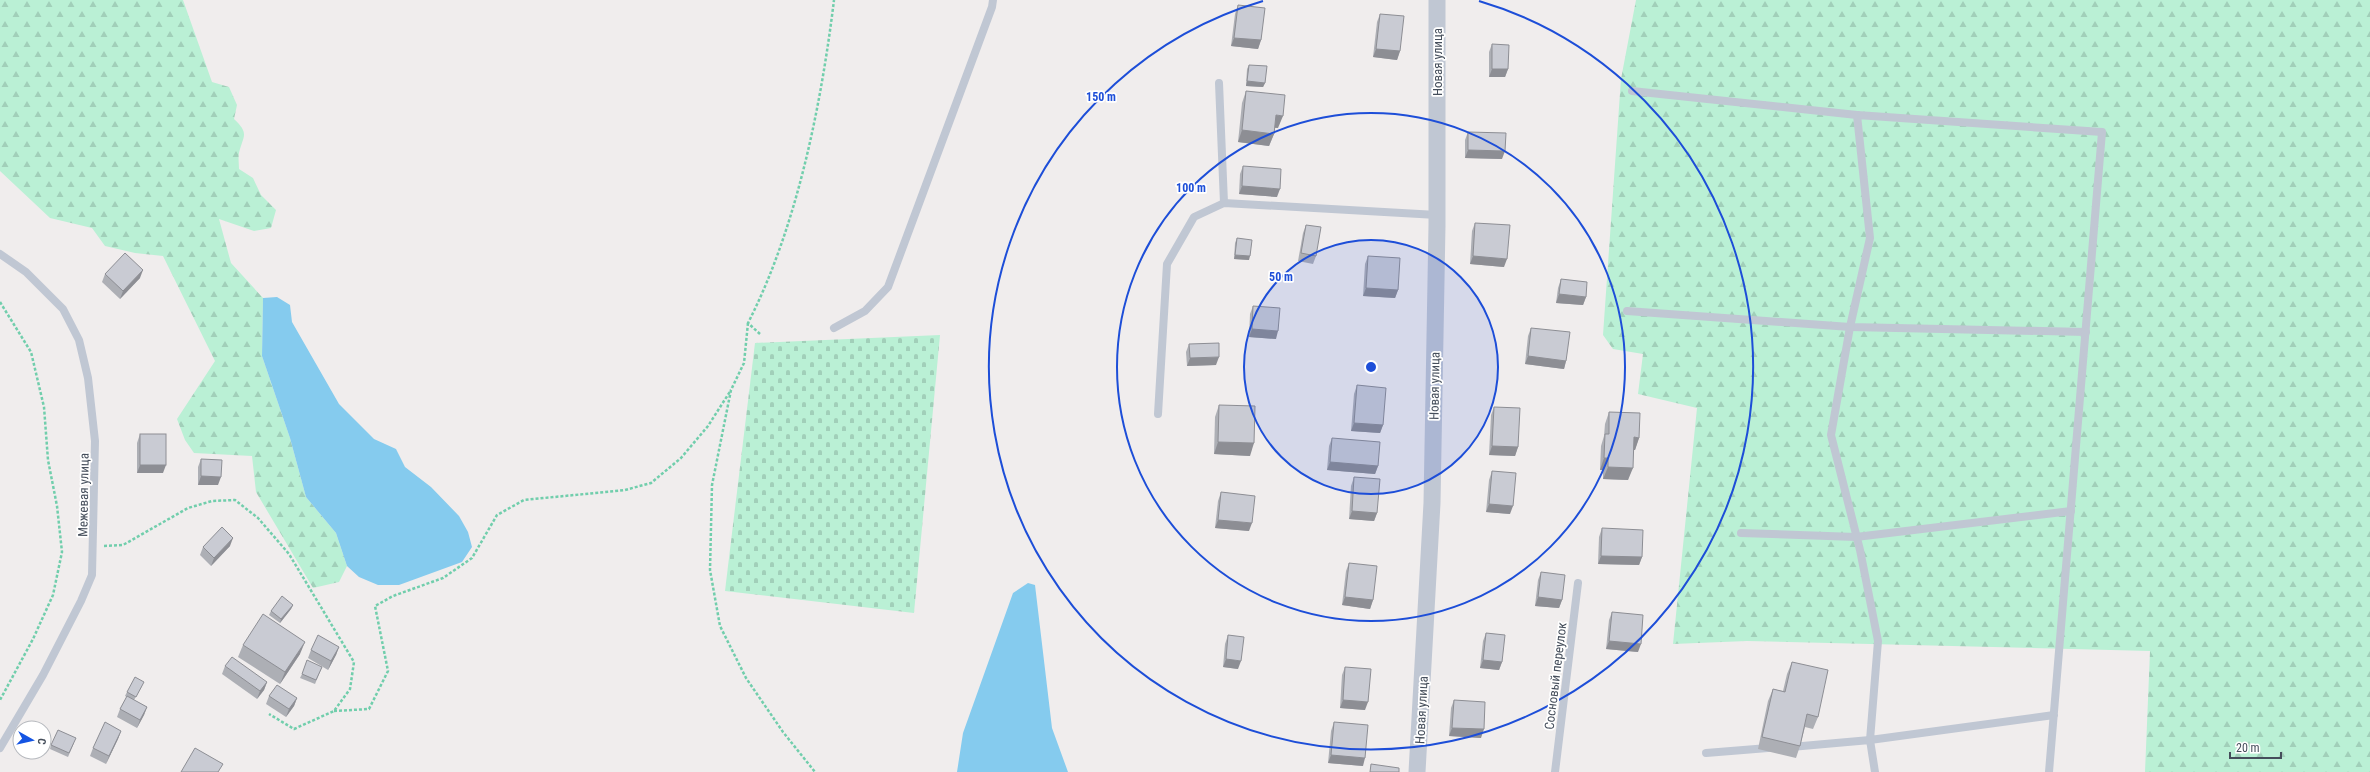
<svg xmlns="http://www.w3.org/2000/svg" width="2370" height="772" font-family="'Roboto Condensed',sans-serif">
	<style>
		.forest { fill: url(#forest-firs) }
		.cemetery { fill: url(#cemetery-stones) }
		.water { fill: #85cbee }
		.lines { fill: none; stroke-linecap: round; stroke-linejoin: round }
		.path { stroke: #71ceac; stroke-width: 2.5; stroke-dasharray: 3 2; stroke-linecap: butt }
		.service { stroke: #c0c7d3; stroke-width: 8 }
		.minor { stroke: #c0c7d3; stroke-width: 17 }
		.wall { fill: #adafb5 }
		.shaded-wall { fill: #8d8e94 }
		.building { fill: #c9cbd3; stroke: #8d8e94 }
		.ring { fill: none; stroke: #1d4ed8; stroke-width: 2 }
		.labels { text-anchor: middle; stroke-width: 3.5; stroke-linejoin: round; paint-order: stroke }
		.street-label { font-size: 13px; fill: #454e5b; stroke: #fff }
		.centre { fill: #1d4ed8; stroke: #fff; stroke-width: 2 }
		.ring-label { font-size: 12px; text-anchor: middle; font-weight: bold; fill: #1d4ed8; stroke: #fff; stroke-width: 3.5; stroke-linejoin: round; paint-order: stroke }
	</style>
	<defs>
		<pattern id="forest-firs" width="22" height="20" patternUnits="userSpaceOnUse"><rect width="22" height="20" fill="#baf0d5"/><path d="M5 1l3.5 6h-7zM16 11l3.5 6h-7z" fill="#a1cfb9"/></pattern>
		<pattern id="cemetery-stones" width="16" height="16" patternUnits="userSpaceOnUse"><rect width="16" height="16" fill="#baf0d5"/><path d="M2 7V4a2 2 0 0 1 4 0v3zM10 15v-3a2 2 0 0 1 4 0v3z" fill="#a1cfb9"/></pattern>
	</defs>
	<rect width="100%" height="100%" fill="#f0eded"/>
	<g class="forest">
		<path d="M0,0H183L212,82L229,87L237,105L234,119C250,134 243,136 239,153C238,158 239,164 239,169L253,178L261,195L276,210L271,228L254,231L219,219L231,263L263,298L262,356L290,438L306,497L336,533L347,566L339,582L313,588L256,492L252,456L194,453L185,440L177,419L215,361L163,256L135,253L105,246L92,228L50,218L0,171Z"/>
		<polygon points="1636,0 2370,0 2370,772 2145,772 2150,651 1747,641 1673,644 1697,408 1638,394 1643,354 1613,349 1603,335 1621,79"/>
	</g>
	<polygon class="cemetery" points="940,335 914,613 725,591 755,343"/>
	<g class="water">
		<polygon points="277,297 290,305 292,322 339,404 374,439 396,449 405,467 431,487 459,516 468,532 472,547 462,562 399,585 378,585 359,577 347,566 336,533 306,497 290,438 262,356 263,298"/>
		<polygon points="1028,583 1035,585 1052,728 1068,772 957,772 963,733 1013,593"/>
	</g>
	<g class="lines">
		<g class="path">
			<polyline points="0,302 31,352 44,407 48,460 57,506 62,552 53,595 33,639 0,700"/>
			<polyline points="748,323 744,363 731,390 712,485 710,570 720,626 746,678 783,732 815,772"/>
			<path d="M760,334L748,323C797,227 821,106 834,0"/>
			<polyline points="104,546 123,545 188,508 212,501 235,500 258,518 289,554 354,662 350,689 334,711 294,729 269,714"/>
			<polyline points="334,711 369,709 388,671 375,606 393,596 443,578 472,558 497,515 524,500 625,490 651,483 681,458 708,426 731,390"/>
		</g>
		<g class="service">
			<polyline points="1219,83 1224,203"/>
			<polyline points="1632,91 1857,115"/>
			<polyline points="0,254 26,272 63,309 79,340 88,378 95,441 92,575 81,601 43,675 0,748"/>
			<polyline points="1627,311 1850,327 2086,332"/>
			<polyline points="834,328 865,311 888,287 992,7 993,0"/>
			<polyline points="1158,414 1167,264 1194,217 1224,203 1437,215"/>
			<polyline points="1741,533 1856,537 2071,511"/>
			<polyline points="1791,747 1870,740 1875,772"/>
			<polyline points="1706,753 1768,748"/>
			<polyline points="1555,772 1578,583"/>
			<polyline points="2049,772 2102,132 1857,115 1870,238 1850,327 1831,435 1860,550 1878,641 1870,740 2054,715"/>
		</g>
		<polyline class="minor" points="1417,772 1432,503 1437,225 1437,0"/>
	</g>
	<g class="wall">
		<polygon points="1238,5 1261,40 1258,49 1231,46 1235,14"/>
		<polygon points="1380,14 1400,51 1397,60 1373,57 1377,22"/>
		<polygon points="1492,44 1508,69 1505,77 1489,77 1489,52"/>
		<polygon points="1249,65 1265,83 1263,87 1246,86 1247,69"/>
		<polygon points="1246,91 1278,128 1274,128 1274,134 1269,146 1238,142 1242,103"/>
		<polygon points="1468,132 1502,159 1465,158 1465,140"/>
		<polygon points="1243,166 1277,197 1239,194 1240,174"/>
		<polygon points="1475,223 1504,267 1470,264 1472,231"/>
		<polygon points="1306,225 1316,256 1313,264 1298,261 1303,233"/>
		<polygon points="1237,238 1249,260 1234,259 1235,243"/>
		<polygon points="1368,256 1398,290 1395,298 1363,296 1365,264"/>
		<polygon points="105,274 140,278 120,299 102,282"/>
		<polygon points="1561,279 1586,297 1583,305 1556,303 1558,288"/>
		<polygon points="1253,306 1276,339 1249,337 1250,314"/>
		<polygon points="1531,328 1566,361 1564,369 1525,364 1528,336"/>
		<polygon points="1189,344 1216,365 1187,366 1186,352"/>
		<polygon points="1357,385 1383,425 1380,433 1351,431 1354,394"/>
		<polygon points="1219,405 1250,456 1214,454 1215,417"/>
		<polygon points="1494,407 1518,447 1515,456 1489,455 1491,415"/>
		<polygon points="1609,412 1639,438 1635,450 1633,450 1628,480 1603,479 1603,470 1600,470 1601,446 1604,436 1605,424"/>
		<polygon points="140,434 163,473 137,473 137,443"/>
		<polygon points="1332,438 1378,466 1375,474 1327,470 1329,446"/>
		<polygon points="201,459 218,485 198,485 198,467"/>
		<polygon points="1492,471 1510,514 1486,512 1489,480"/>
		<polygon points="1354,477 1377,513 1374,521 1349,519 1351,486"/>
		<polygon points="1221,492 1249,531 1215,528 1218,501"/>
		<polygon points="1602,528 1642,557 1639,565 1598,564 1599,537"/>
		<polygon points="230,546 211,566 200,555 203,547"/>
		<polygon points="1349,563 1373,600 1370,609 1342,605 1346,571"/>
		<polygon points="1541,572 1562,600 1559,608 1535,606 1538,580"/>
		<polygon points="293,605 291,609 280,623 269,615 271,611"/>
		<polygon points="1612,612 1638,652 1606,649 1609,620"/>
		<polygon points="1486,633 1502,662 1499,670 1480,668 1483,641"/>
		<polygon points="1228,635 1238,669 1223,667 1225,644"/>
		<polygon points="243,645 300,654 280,684 238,657"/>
		<polygon points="339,647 336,655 328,670 308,658 311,650"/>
		<polygon points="1792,662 1818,717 1813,729 1805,727 1800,746 1796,758 1758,749 1768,701 1773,689 1783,691 1787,674"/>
		<polygon points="225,666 267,682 264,690 257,699 222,674"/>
		<polygon points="322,667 315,684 300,678 302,674"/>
		<polygon points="1345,667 1365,710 1340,708 1342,675"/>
		<polygon points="142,686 134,700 147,707 144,715 137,728 117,717 120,709 127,697 125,696 127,692"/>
		<polygon points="269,696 297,698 294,706 286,717 266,704"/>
		<polygon points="1454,700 1481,738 1449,736 1451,708"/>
		<polygon points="1334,722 1363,766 1328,763 1331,731"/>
		<polygon points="121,731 118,739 106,764 90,756 93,748"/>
		<polygon points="74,743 68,757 50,749 51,745"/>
	</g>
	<g class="shaded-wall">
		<polygon points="1234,38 1261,40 1258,49 1231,46"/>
		<polygon points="1376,49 1400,51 1397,60 1373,57"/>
		<polygon points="1492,69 1508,69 1505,77 1489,77"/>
		<polygon points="1247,81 1265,83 1263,87 1246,86"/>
		<polygon points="1276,115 1283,116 1278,128 1271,127"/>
		<polygon points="1242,130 1274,134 1269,146 1238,142"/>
		<polygon points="1468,150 1505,151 1502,159 1465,158"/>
		<polygon points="1242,186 1280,189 1277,197 1239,194"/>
		<polygon points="1235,255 1250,256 1249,260 1234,259"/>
		<polygon points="1473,256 1507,259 1504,267 1470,264"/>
		<polygon points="143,270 140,278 120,299 123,291"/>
		<polygon points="1366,288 1398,290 1395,298 1363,296"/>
		<polygon points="1559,294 1586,297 1583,305 1556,303"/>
		<polygon points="1252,329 1278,331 1276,339 1249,337"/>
		<polygon points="1528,356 1566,361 1564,369 1525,364"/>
		<polygon points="1219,357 1216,365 1187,366 1190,358"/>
		<polygon points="1354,423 1383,425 1380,433 1351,431"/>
		<polygon points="1634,437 1639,438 1635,450 1629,450"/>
		<polygon points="1218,442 1254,443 1250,456 1214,454"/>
		<polygon points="1492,446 1518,447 1515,456 1489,455"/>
		<polygon points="1604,458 1608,458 1603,470 1600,470"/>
		<polygon points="1330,462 1378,466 1375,474 1327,470"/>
		<polygon points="140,465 166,465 163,473 137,473"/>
		<polygon points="1608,467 1633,468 1628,480 1603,479"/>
		<polygon points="201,476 221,477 218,485 198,485"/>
		<polygon points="1489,504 1513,506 1510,514 1486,512"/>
		<polygon points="1352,511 1377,513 1374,521 1349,519"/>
		<polygon points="1218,520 1252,523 1249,531 1215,528"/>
		<polygon points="233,538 230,546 211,566 214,558"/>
		<polygon points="1601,556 1642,557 1639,565 1598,564"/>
		<polygon points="1345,597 1373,600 1370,609 1342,605"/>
		<polygon points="1538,597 1562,600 1559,608 1535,606"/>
		<polygon points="293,605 291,609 280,623 281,619"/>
		<polygon points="1609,641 1641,644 1638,652 1606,649"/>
		<polygon points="305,642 300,654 280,684 285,672"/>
		<polygon points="339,647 336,655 328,670 331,661"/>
		<polygon points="1226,659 1241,661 1238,669 1223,667"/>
		<polygon points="1483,660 1502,662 1499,670 1480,668"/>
		<polygon points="267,682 264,690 257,699 260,691"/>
		<polygon points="297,698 294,706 286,717 289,709"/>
		<polygon points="1343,700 1368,702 1365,710 1340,708"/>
		<polygon points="147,707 144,715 137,728 140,720"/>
		<polygon points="1452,728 1484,729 1481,738 1449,736"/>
		<polygon points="121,731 118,739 106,764 109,756"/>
		<polygon points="1331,755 1365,758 1363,766 1328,763"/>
	</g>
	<g class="building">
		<polygon points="1238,5 1265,8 1261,40 1234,38"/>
		<polygon points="1380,14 1404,16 1400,51 1376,49"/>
		<polygon points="1492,44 1509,45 1508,69 1492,69"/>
		<polygon points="1249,65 1267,66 1265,83 1247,81"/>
		<polygon points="1246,91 1285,95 1283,116 1276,115 1274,134 1242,130"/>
		<polygon points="1468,132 1506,133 1505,151 1468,150"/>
		<polygon points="1243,166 1281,169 1280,189 1242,186"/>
		<polygon points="1475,223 1510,225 1507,259 1473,256"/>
		<polygon points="1306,225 1321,227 1316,256 1301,253"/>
		<polygon points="1237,238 1252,240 1250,256 1235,255"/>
		<polygon points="125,253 143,270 123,291 105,274"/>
		<polygon points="1368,256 1400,258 1398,290 1366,288"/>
		<polygon points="1561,279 1587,282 1586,297 1559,294"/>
		<polygon points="1253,306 1280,308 1278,331 1252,329"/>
		<polygon points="1531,328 1570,332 1566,361 1528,356"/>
		<polygon points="1219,343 1219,357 1190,358 1189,344"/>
		<polygon points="1357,385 1386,388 1383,425 1354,423"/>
		<polygon points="1219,405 1255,406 1254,443 1218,442"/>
		<polygon points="1494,407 1520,408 1518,447 1492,446"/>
		<polygon points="1609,412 1640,413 1639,438 1634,437 1633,468 1608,467 1608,458 1604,458 1605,434 1609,434"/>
		<rect x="140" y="434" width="26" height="31"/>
		<polygon points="1332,438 1380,442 1378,466 1330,462"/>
		<polygon points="201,459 222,460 221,477 201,476"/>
		<polygon points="1492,471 1516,473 1513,506 1489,504"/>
		<polygon points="1354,477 1380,479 1377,513 1352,511"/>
		<polygon points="1221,492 1255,496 1252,523 1218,520"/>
		<polygon points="222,527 233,538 214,558 203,547"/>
		<polygon points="1602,528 1643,530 1642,557 1601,556"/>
		<polygon points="1349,563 1377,566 1373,600 1345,597"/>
		<polygon points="1541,572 1565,575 1562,600 1538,597"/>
		<polygon points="282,596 293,605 281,619 271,611"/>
		<polygon points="1612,612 1643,615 1641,644 1609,641"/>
		<polygon points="263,614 305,642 285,672 243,645"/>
		<polygon points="1486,633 1505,635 1502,662 1483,660"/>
		<polygon points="318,635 339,647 331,661 311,650"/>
		<polygon points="1228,635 1244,637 1241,661 1226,659"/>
		<polygon points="232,657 267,682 260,691 225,666"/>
		<polygon points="307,660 322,667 316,680 302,674"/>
		<polygon points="1792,662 1828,670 1818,717 1807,714 1800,746 1762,737 1773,689 1785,692"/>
		<polygon points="1345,667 1371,669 1368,702 1343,700"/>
		<polygon points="135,677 144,682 136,697 127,692"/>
		<polygon points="277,685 297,698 289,709 269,696"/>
		<polygon points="127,696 147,707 140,720 120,709"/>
		<polygon points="1454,700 1485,702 1484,729 1452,728"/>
		<polygon points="105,722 121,731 109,756 93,748"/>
		<polygon points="1334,722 1368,725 1365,758 1331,755"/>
		<polygon points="58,730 76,738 69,753 51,745"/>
		<polygon points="195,748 223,764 218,772 181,772"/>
		<polygon points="1371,764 1399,768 1399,772 1370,772"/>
	</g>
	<circle cx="1371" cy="367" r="127" fill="#1d4ed8" fill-opacity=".12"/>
	<g class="ring">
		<circle cx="1371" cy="367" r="127"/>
		<circle cx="1371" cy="367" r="254"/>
		<path d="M1479 1A382 382 0 1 1 1263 1"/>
	</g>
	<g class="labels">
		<g class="street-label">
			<text transform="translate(1437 62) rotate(-90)" y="5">Новая улица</text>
			<text transform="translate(1434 386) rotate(-89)" y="5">Новая улица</text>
			<text transform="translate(83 495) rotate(-89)" y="5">Межевая улица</text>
			<text transform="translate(1555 676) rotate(-83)" y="5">Сосновый переулок</text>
			<text transform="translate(1421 710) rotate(-87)" y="5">Новая улица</text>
		</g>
	</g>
	<circle cx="1371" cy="367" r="6" class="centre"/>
	<g class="ring-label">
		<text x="1101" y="101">150 m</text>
		<text x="1191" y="192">100 m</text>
		<text x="1281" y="281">50 m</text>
	</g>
	<g transform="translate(32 740) rotate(98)"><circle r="19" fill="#ffffff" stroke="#b5b8bd"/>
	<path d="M0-3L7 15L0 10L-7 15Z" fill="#1454e3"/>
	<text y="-6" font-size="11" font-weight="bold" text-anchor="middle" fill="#454e5b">С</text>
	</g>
	<path d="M2230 752v6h51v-6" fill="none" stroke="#454e5b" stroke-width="2"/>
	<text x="2236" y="752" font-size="12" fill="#454e5b" stroke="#ffffff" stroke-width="3" paint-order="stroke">20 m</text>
</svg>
